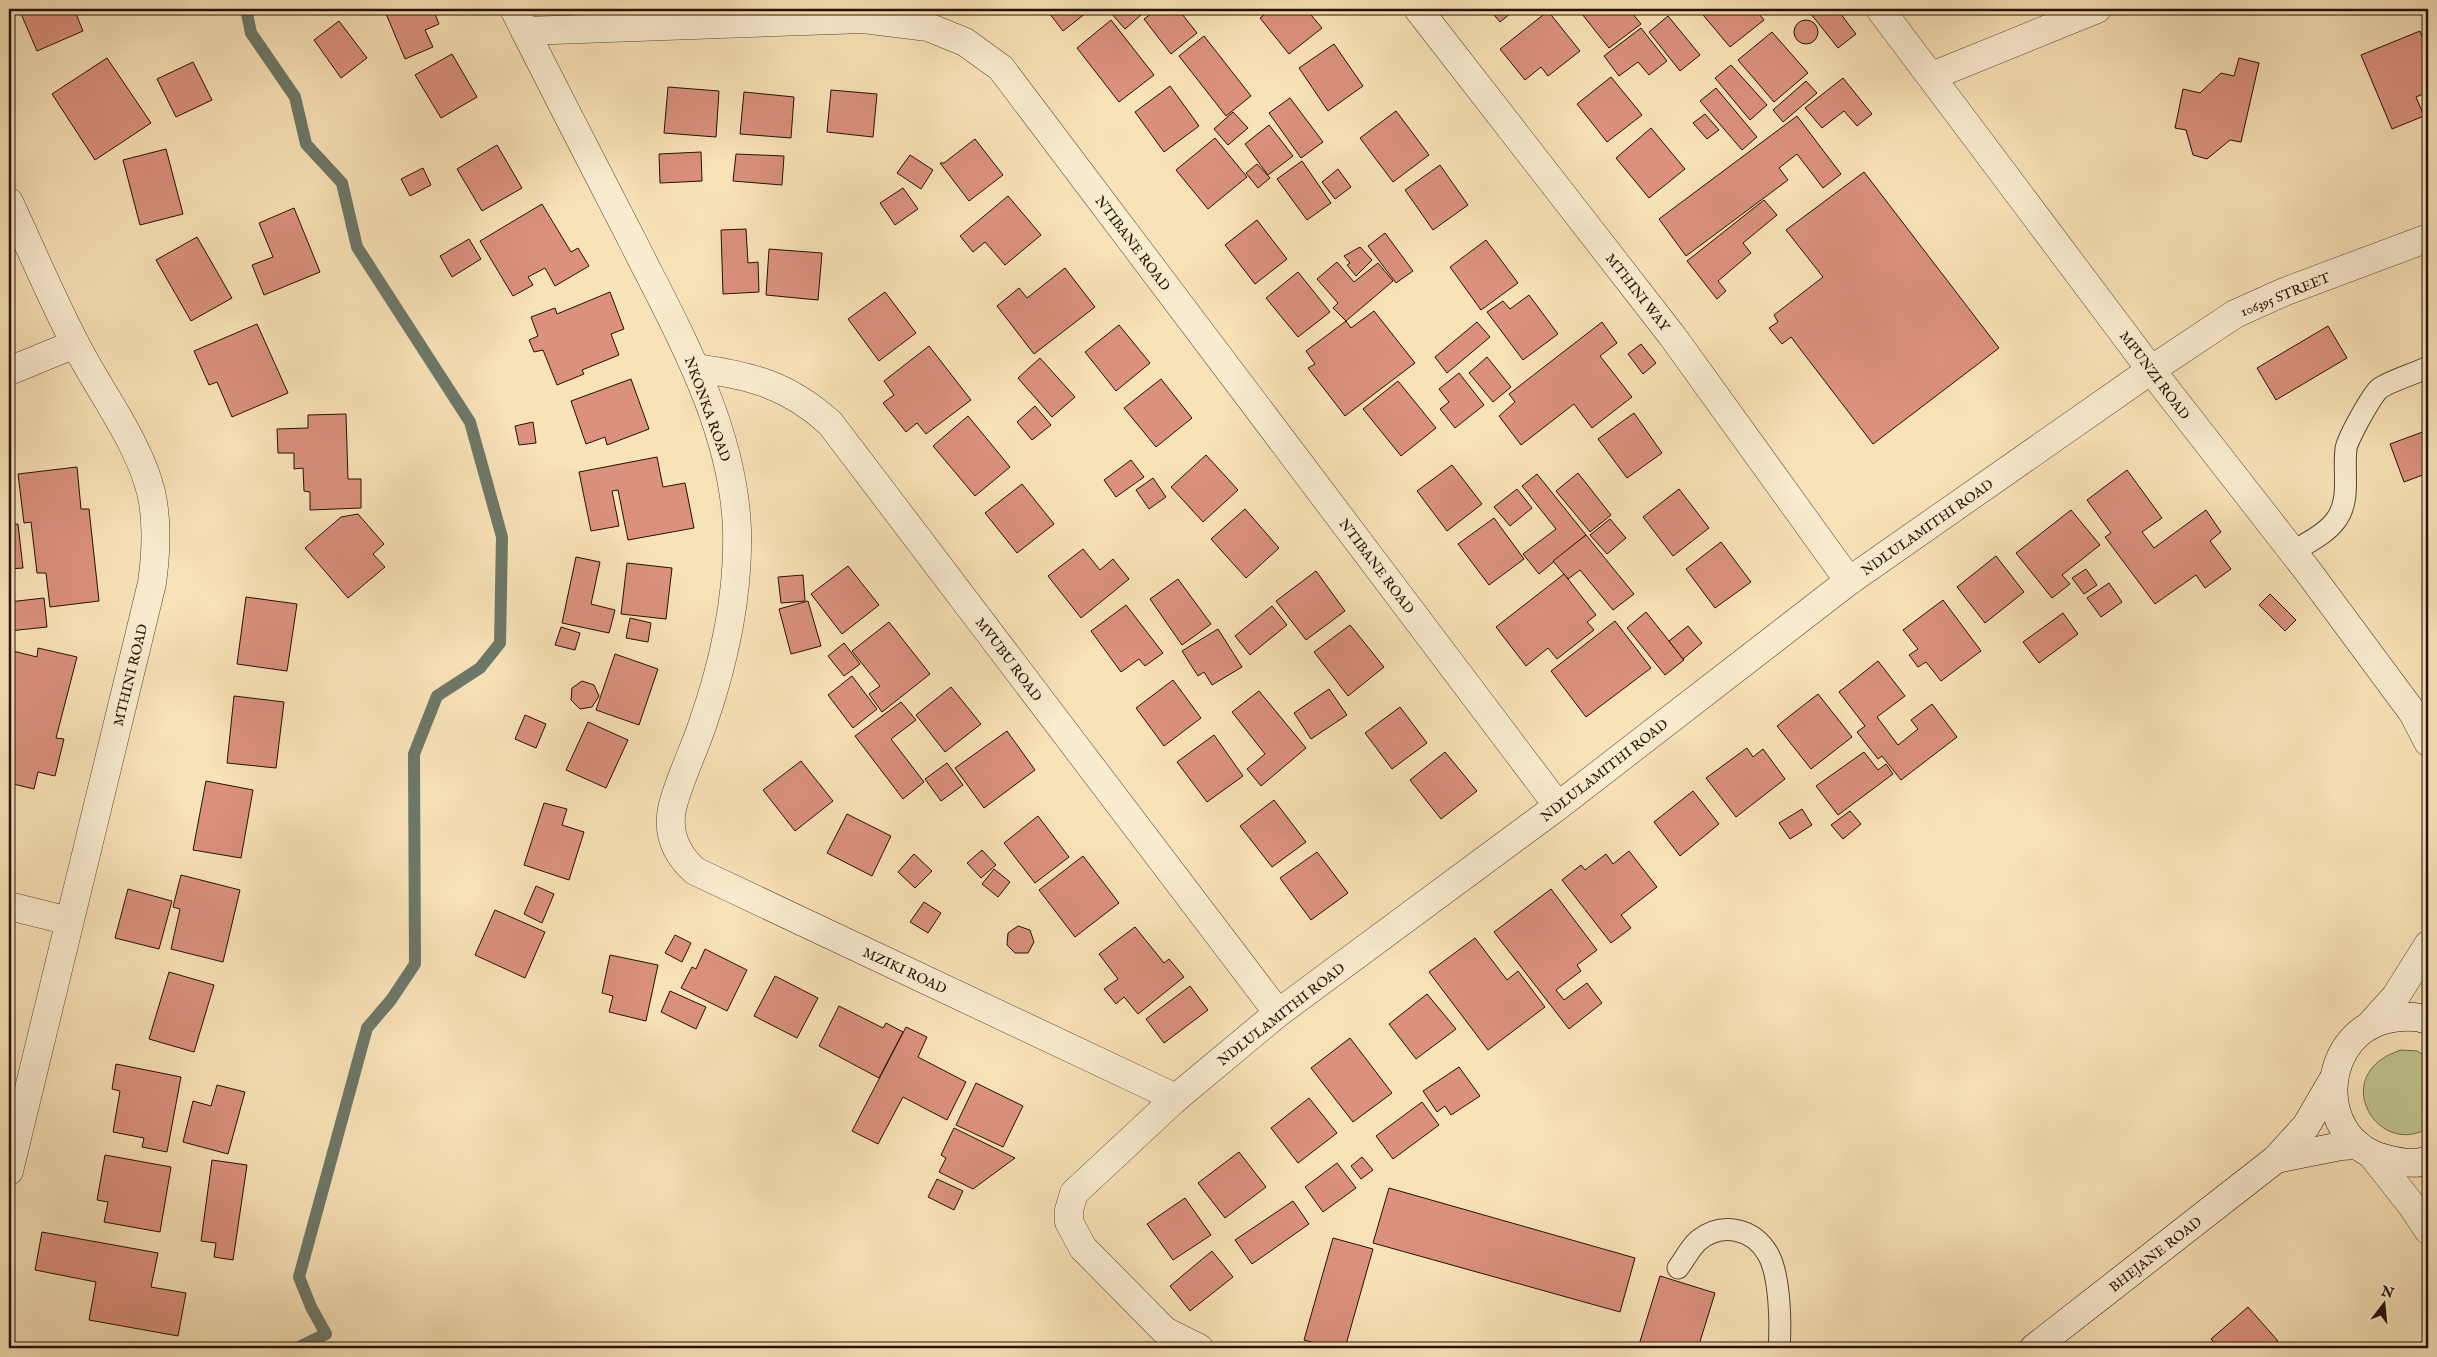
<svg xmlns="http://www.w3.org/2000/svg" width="2437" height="1357" font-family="'IM FELL English',serif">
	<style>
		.green { fill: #bfc38d; stroke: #726a48 }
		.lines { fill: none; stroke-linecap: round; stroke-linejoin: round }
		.stream { stroke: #6d7868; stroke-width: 12 }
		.building { fill: #db917d; stroke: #241003 }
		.lane-casing { stroke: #594430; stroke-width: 23 }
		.street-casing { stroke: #594430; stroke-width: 29 }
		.secondary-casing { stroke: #241003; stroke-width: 29 }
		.lane { stroke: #faecd0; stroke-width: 21 }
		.street { stroke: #faecd0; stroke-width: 28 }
		.secondary { stroke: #faecd0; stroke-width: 28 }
		.labels { text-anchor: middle; stroke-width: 4; stroke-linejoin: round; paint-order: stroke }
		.street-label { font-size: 14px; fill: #241003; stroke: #faecd0 }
	</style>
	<rect width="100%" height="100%" fill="#f8e2b7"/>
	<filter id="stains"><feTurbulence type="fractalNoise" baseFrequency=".004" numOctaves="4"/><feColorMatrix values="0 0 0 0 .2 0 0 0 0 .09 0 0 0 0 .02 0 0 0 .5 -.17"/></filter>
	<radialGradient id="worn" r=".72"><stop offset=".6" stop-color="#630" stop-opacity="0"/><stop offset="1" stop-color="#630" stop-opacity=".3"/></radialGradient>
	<path class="green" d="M2401,1050L2417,1051L2428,1057V1128C2378,1159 2326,1074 2401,1050Z"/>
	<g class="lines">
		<polyline class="stream" points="246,9 251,33 295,97 306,144 342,183 357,247 470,422 502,537 500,643 480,668 437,696 414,754 415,964 391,1000 367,1028 299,1277 311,1307 326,1334 297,1348"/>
	</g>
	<g class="building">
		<polygon points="19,9 74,9 83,31 37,51"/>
		<polygon points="384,9 433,9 439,24 425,30 433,47 405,59"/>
		<polygon points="1046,9 1091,9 1063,31"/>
		<polygon points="1116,9 1136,9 1141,15 1125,29 1111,13"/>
		<polygon points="1158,9 1178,9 1197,33 1171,54 1144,19"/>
		<polygon points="1272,9 1306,9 1322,28 1289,54 1260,18"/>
		<polygon points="1489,9 1516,9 1500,22"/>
		<polygon points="1578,9 1629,9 1641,24 1609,48"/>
		<polygon points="1698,9 1755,9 1764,20 1730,47"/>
		<polygon points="1807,9 1837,9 1856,34 1838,48"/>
		<polygon points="1548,11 1580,51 1548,76 1541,67 1525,80 1500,49"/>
		<polygon points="1668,16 1700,55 1680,71 1649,32"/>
		<polygon points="1111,20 1154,75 1119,102 1077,48"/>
		<circle cx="1806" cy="32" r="12"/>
		<polygon points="339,21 367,58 341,78 314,40"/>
		<polygon points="1641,28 1667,61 1649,75 1638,62 1619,76 1604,56"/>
		<polygon points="2420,31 2428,51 2428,92 2416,97 2424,116 2392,129 2361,55"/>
		<polygon points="1772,32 1808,73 1774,102 1738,60"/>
		<polygon points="1204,36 1251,96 1226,116 1179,56"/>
		<polygon points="1334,44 1363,86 1328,111 1299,68"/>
		<polygon points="452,54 477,97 441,118 415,75"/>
		<polygon points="107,58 151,123 95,160 52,94"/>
		<polygon points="2239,58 2259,63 2241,142 2230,140 2207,159 2193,155 2186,130 2175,128 2183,89 2200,93 2221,73 2234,76"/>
		<polygon points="193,62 212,100 176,117 157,79"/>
		<polygon points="1731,65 1767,105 1750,120 1715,78"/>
		<polygon points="1611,77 1642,115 1607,142 1577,104"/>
		<polygon points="1843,78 1872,114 1857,126 1844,111 1822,128 1805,108"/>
		<polygon points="1806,81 1817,93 1783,122 1773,110"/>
		<polygon points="1170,86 1199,126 1164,152 1135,112"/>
		<polygon points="668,87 719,91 716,137 664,133"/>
		<polygon points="1716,88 1757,137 1742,150 1700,101"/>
		<polygon points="831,90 877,94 873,137 827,132"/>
		<polygon points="744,92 794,97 791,138 740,134"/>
		<polygon points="1290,98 1323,142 1301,158 1269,113"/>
		<polygon points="1396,111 1429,155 1393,182 1360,138"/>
		<polygon points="1233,112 1248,128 1228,145 1214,129"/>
		<polygon points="1705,114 1719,130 1707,139 1693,123"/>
		<polygon points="1797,116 1841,174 1823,188 1797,154 1779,168 1788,180 1686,256 1659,219"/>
		<polygon points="1269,125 1293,156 1268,175 1245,144"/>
		<polygon points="1651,128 1685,169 1649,198 1616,158"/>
		<polygon points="1215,138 1247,177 1208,209 1176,170"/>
		<polygon points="975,139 1003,175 969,201 940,163 944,163"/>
		<polygon points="497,145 522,188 482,211 457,169"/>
		<polygon points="166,149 183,214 140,225 123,160"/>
		<polygon points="701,152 702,181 660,183 659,154"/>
		<polygon points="736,154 784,156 782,185 733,181"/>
		<polygon points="910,155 933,170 921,189 897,173"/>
		<polygon points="1302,161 1331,203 1307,220 1277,179"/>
		<polygon points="1257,164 1270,178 1258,188 1246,173"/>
		<polygon points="1440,165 1468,205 1433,230 1405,190"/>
		<polygon points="423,168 431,185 410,196 401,179"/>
		<polygon points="1338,169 1351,187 1335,199 1322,182"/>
		<polygon points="1864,172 1999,348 1873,444 1791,337 1782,344 1769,328 1778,322 1774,315 1823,277 1786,230"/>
		<polygon points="903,188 918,209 895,225 880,203"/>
		<polygon points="1008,196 1041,235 1005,265 985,242 973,252 960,236"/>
		<polygon points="1764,200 1777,215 1743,243 1751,253 1718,281 1726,291 1717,299 1687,261"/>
		<polygon points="542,204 571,252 578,248 589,266 555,286 545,268 528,277 533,285 513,296 480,241"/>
		<polygon points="294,208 320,272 264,295 252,265 273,257 259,223"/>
		<polygon points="1257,220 1287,259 1255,284 1225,245"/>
		<polygon points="746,229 748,263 758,262 759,292 723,294 721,230"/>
		<polygon points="1385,233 1413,271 1396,283 1368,246"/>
		<polygon points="197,237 232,298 191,321 156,260"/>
		<polygon points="469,239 481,259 452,277 440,256"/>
		<polygon points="1486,240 1518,283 1481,310 1450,267"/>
		<polygon points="1360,247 1372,260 1356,276 1347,265 1350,263 1344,256"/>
		<polygon points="769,249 822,253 818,300 766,295"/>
		<polygon points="1337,262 1354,282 1378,263 1393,281 1346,321 1333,308 1338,303 1317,279"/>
		<polygon points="1065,268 1095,307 1034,354 997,306 1019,288 1027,298"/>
		<polygon points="1298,272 1330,312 1298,337 1266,298"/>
		<polygon points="610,292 624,329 611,334 619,355 582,370 584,374 557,385 543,350 534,352 529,340 538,336 531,317 555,308 557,314"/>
		<polygon points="885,292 916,333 879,361 848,319"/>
		<polygon points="1529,295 1558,334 1523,360 1487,312 1503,301 1510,309"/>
		<polygon points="1374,311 1415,363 1345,416 1308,368 1315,364 1306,351 1346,321 1351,328"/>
		<polygon points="1477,322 1490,337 1447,373 1435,357"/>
		<polygon points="1602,322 1617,343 1600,356 1632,397 1592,428 1574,404 1521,445 1499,416 1515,402 1509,394"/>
		<polygon points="257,324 288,393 232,417 217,382 209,385 194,351"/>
		<polygon points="1119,325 1150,363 1116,391 1085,352"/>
		<polygon points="2328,326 2347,358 2276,400 2257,368"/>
		<polygon points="1641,344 1656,363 1643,374 1628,354"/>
		<polygon points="929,346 971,400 926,434 917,423 906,432 883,403 894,395 884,381"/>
		<polygon points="1487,357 1511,387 1493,402 1469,373"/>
		<polygon points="1040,358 1075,397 1052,417 1018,378"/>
		<polygon points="1459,373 1484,405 1455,428 1440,409 1449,402 1439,389"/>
		<polygon points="631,379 649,429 607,445 605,437 586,444 571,401"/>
		<polygon points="1161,379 1192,418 1156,447 1124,408"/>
		<polygon points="1398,381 1436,428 1401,456 1363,409"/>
		<polygon points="1035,406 1051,425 1032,440 1017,422"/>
		<polygon points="1634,413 1662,453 1627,478 1598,439"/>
		<polygon points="346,414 348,479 361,479 361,508 310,510 310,492 304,491 303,468 294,469 294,453 278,453 277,429 308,428 308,415"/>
		<polygon points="968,416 1010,467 975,496 933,446"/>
		<polygon points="533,422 536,443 519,445 515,426"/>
		<polygon points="2428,430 2428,473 2404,482 2390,444"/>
		<polygon points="1206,455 1238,490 1203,522 1171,487"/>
		<polygon points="657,457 663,487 685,483 694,528 628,540 618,490 612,491 619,526 591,531 579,472"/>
		<polygon points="1131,460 1144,477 1116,497 1104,480"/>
		<polygon points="1452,465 1482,504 1447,531 1417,491"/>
		<polygon points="77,467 81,509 89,509 99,601 50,607 46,573 37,573 31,522 24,523 18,474"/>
		<polygon points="2127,470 2162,518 2142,532 2154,548 2206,510 2221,532 2210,541 2231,569 2205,588 2196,575 2155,604 2105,537 2111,533 2087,500"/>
		<polygon points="1578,473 1611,515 1590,532 1556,491"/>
		<polygon points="1537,474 1586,535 1539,574 1523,554 1556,529 1522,486"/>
		<polygon points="1153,478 1166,497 1149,509 1136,490"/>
		<polygon points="1022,484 1054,524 1017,553 985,513"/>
		<polygon points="1517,489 1532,508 1510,526 1494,507"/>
		<polygon points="1679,489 1709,528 1673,556 1643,517"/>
		<polygon points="1245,509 1279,548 1246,578 1211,539"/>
		<polygon points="2071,510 2100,545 2062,575 2070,584 2052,598 2016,553"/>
		<polygon points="358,514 384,544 373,554 385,567 348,598 305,548 341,517"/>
		<polygon points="1494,518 1524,559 1489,585 1458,544"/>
		<polygon points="1610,519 1626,538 1607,554 1590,535"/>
		<polygon points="18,524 23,568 9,569 9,525"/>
		<polygon points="1586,535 1634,594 1613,610 1580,570 1568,579 1553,561"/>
		<polygon points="1721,542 1751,582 1715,608 1686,569"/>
		<polygon points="1083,549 1100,570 1113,559 1129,579 1081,618 1048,576"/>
		<polygon points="1996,556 2024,592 1985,623 1957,587"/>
		<polygon points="576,557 600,562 591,604 615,610 609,633 562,623"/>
		<polygon points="627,563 672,568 666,619 621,614"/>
		<polygon points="848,566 879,605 842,634 811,594"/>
		<polygon points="2086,569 2097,585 2084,594 2072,578"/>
		<polygon points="1316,571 1345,611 1306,640 1276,601"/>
		<polygon points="1564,574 1596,615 1587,622 1594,630 1557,659 1548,648 1526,666 1496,627"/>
		<polygon points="803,575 805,601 781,603 778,577"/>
		<polygon points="1178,579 1211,624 1182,645 1150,599"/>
		<polygon points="2109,583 2122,602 2101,617 2087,598"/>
		<polygon points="2270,594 2296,620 2285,631 2259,605"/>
		<polygon points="246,597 297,604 287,671 237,664"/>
		<polygon points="44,598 47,627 9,631 9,602"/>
		<polygon points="1943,600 1981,651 1941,681 1926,662 1918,667 1909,655 1918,649 1903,630"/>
		<polygon points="808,601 821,646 791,654 779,609"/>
		<polygon points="1126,605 1163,653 1145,666 1139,659 1121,672 1091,631"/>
		<polygon points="1272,606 1287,625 1250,655 1235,636"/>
		<polygon points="1646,612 1684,660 1665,675 1627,628"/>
		<polygon points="2063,613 2078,634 2039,663 2023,642"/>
		<polygon points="630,618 651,623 648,642 626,638"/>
		<polygon points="1615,621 1651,668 1586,717 1551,671"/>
		<polygon points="889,622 930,674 882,712 869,694 880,686 852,651"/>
		<polygon points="1350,625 1384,667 1348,696 1314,652"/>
		<polygon points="1688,626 1702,643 1683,659 1669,641"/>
		<polygon points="561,627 580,633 575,650 555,645"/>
		<polygon points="1218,629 1242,667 1212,685 1204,672 1198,676 1182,651"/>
		<polygon points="844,643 860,664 844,676 828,656"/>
		<polygon points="38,648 77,657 56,738 64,739 55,776 38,772 34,789 9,783 9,667 13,651 37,657"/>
		<polygon points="615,654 658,669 639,725 596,710"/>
		<polygon points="1878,661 1905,696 1877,717 1898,745 1918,729 1911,720 1932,704 1957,737 1901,780 1882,756 1878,759 1857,732 1865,726 1839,692"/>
		<polygon points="852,676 877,709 853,728 828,695"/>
		<polygon points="1173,680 1201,718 1164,746 1136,708"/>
		<polygon points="582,681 594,685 599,696 592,707 580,709 571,700 572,688"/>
		<polygon points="951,687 981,724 945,752 916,715"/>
		<polygon points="1329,689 1347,715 1311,739 1294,713"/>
		<polygon points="1259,691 1306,748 1261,786 1247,769 1265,754 1232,712"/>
		<polygon points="1818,694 1852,737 1811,769 1777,726"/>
		<polygon points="234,696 284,702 276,768 227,763"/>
		<polygon points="901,702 916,720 891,739 924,782 903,799 855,736"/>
		<polygon points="1400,707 1427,743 1392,769 1365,733"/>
		<polygon points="525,715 546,724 536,748 515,739"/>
		<polygon points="588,722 628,740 606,788 566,770"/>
		<polygon points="1007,731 1035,770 984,808 955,768"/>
		<polygon points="1214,735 1243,776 1207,802 1177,762"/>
		<polygon points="1747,748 1753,757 1763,749 1785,779 1736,817 1706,778"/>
		<polygon points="1445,752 1477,791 1441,819 1410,780"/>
		<polygon points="1864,752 1878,770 1886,764 1893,774 1838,815 1816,786"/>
		<polygon points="801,761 833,801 795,831 763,790"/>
		<polygon points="947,763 963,785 941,801 925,779"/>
		<polygon points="206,781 253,790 241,858 193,850"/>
		<polygon points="1693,791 1719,824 1680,856 1654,822"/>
		<polygon points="1274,800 1306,842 1272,867 1240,826"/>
		<polygon points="544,803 567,809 562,825 584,832 569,880 524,865"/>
		<polygon points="1802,809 1812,825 1790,839 1779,823"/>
		<polygon points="1850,811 1861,824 1843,839 1831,825"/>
		<polygon points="847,814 891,836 872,876 827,853"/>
		<polygon points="1038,816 1069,857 1035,883 1004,843"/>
		<polygon points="982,850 996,865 981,878 967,863"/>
		<polygon points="1629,851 1657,887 1621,915 1631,928 1611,943 1562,880 1581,865 1585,870 1606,854 1613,864"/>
		<polygon points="1317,852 1348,893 1311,920 1280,878"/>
		<polygon points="914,854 932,871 915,888 898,872"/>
		<polygon points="1083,856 1119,903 1075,937 1039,890"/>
		<polygon points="994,869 1010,882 998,897 982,884"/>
		<polygon points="181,875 240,890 223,962 171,949 180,909 173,907"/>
		<polygon points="536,886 554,894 542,923 524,914"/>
		<polygon points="128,889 172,901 159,949 115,938"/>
		<polygon points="1551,889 1597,950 1577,965 1581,971 1556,990 1564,1000 1587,983 1602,1003 1569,1029 1494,932"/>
		<polygon points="924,902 941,913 928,933 910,922"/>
		<polygon points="495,910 545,932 525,978 475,955"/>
		<polygon points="1018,926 1030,930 1034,942 1028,953 1015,953 1007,945 1008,933"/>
		<polygon points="1135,927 1164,963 1169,959 1184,977 1138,1014 1124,997 1116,1004 1104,989 1118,979 1099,954"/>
		<polygon points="675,935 691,943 682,962 665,953"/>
		<polygon points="1475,938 1507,980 1518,971 1545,1007 1488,1050 1429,972"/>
		<polygon points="705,949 747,970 727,1011 681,988 692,967 696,969"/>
		<polygon points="610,955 658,965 646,1021 609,1012 613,996 602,993"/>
		<polygon points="169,972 214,985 194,1052 149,1039"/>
		<polygon points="775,976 818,998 797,1038 754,1016"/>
		<polygon points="1190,986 1208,1010 1164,1043 1146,1019"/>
		<polygon points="670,991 706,1007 696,1029 661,1012"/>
		<polygon points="1427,994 1456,1029 1416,1059 1389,1024"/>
		<polygon points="839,1006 883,1028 886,1023 903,1032 879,1078 819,1046"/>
		<polygon points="906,1027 927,1037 918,1057 966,1082 947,1120 903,1097 878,1144 852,1131"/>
		<polygon points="1350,1038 1392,1093 1353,1122 1311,1068"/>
		<polygon points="116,1064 181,1077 167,1152 142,1147 144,1138 113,1132 120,1091 112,1089"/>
		<polygon points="1459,1067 1480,1096 1451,1115 1445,1106 1437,1112 1423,1091"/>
		<polygon points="976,1083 1023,1106 1003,1147 956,1125"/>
		<polygon points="217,1085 245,1092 228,1154 183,1142 193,1101 211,1106"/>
		<polygon points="1309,1098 1337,1133 1298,1163 1271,1128"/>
		<polygon points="1422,1102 1439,1125 1393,1159 1376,1136"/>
		<polygon points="954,1128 1015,1158 973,1189 939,1172 946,1158 941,1155"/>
		<polygon points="1239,1152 1266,1187 1225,1218 1198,1183"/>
		<polygon points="105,1155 171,1167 160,1232 104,1222 108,1202 97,1200"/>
		<polygon points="1362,1157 1373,1170 1361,1179 1351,1166"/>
		<polygon points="212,1160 247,1165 233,1260 214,1257 216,1243 201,1241"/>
		<polygon points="1337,1163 1356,1188 1323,1212 1305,1187"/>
		<polygon points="937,1179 963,1191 954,1210 928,1197"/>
		<polygon points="1389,1188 1635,1258 1620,1312 1373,1243"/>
		<polygon points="1185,1198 1211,1235 1173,1260 1147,1224"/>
		<polygon points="1293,1201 1309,1224 1252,1264 1235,1240"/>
		<polygon points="42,1232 158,1253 151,1287 186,1293 178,1336 89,1320 96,1282 35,1270"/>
		<polygon points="1333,1238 1373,1249 1345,1348 1335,1348 1304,1340"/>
		<polygon points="1212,1251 1233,1277 1190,1311 1170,1286"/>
		<polygon points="1660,1276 1715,1293 1698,1348 1638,1348"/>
		<polygon points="2248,1307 2278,1341 2269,1348 2218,1348 2211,1339"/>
		<polygon points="76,1342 106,1348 74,1348"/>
	</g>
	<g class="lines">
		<defs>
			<g id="lane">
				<path d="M2292,552C2307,543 2326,534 2336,520C2351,500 2343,473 2346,449C2346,441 2372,395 2379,389C2387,382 2417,373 2428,367"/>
				<path d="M1678,1268C1685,1259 1691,1246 1699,1240C1722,1222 1753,1228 1768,1254C1780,1275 1781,1324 1779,1348"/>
			</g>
			<g id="street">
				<path d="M514,9C553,87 593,164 633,242C678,332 733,426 737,529C739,596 724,663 702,726C694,750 677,785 672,809C667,835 677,855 695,871L1176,1098"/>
				<polyline points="1418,9 1673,337 1849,581"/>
				<polyline points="1880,9 2151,370 2307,570 2413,713 2428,742"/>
				<polyline points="525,31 863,19 928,27 965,42 1001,68 1558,806"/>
				<polyline points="1932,76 2097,9"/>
				<path d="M9,202C31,249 51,297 75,343C99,391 138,440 151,492C158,522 156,554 152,583L9,1171"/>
				<path d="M697,368C752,376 788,385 830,423L1278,1013"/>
				<polyline points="9,371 75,344"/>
				<polyline points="9,906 69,921"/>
				<polyline points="2369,1026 2396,996 2428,945"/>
				<polyline points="2372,1155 2413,1207 2428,1230"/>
				<polyline points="1199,1348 1165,1331 1083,1248 1069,1222 1069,1210 1074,1193 1176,1098 1278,1013 1558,806 1849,581 2151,370 2235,314 2284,292 2428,238"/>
			</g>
			<g id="secondary">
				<path d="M2428,1020C2417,1016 2406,1016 2394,1018C2320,1028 2311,1138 2383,1158C2397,1162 2415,1166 2428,1160"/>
				<polyline points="2276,1159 2341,1146 2358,1145"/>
				<polyline points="2034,1348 2276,1159 2306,1126 2334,1078"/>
			</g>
		</defs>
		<use href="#lane" class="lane-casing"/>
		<use href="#street" class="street-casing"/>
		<use href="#secondary" class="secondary-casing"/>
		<use href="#lane" class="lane"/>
		<use href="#street" class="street"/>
		<use href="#secondary" class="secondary"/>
	</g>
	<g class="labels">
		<g class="street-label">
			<text transform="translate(1133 243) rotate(53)" y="5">NTIBANE ROAD</text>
			<text transform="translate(1638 292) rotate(52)" y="5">MTHINI WAY</text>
			<text transform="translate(2285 294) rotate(-22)" y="5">106395 STREET</text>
			<text transform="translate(2155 375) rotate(53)" y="5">MPUNZI ROAD</text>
			<text transform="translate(708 409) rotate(70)" y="5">NKONKA ROAD</text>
			<text transform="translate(1927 527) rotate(-35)" y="5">NDLULAMITHI ROAD</text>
			<text transform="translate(1377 566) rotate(53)" y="5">NTIBANE ROAD</text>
			<text transform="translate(1009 659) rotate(53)" y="5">MVUBU ROAD</text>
			<text transform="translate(130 675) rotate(-76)" y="5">MTHINI ROAD</text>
			<text transform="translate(1604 770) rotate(-38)" y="5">NDLULAMITHI ROAD</text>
			<text transform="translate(905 970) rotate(25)" y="5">MZIKI ROAD</text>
			<text transform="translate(1281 1014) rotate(-38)" y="5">NDLULAMITHI ROAD</text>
			<text transform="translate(2155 1254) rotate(-38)" y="5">BHEJANE ROAD</text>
		</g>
	</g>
	<rect width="2437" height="1357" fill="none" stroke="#f8e2b7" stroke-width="30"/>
	<rect x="10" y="10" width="2417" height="1337" fill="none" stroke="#241003" stroke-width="2.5"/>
	<rect x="15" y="15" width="2407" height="1327" fill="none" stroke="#241003"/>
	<g transform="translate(2384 1304) rotate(16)" stroke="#faecd0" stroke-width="4" paint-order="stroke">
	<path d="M0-4L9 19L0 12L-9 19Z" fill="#241003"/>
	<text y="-8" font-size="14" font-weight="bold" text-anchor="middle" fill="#241003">N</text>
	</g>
	<rect width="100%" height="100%" filter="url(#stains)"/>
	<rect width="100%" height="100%" fill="url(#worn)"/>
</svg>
